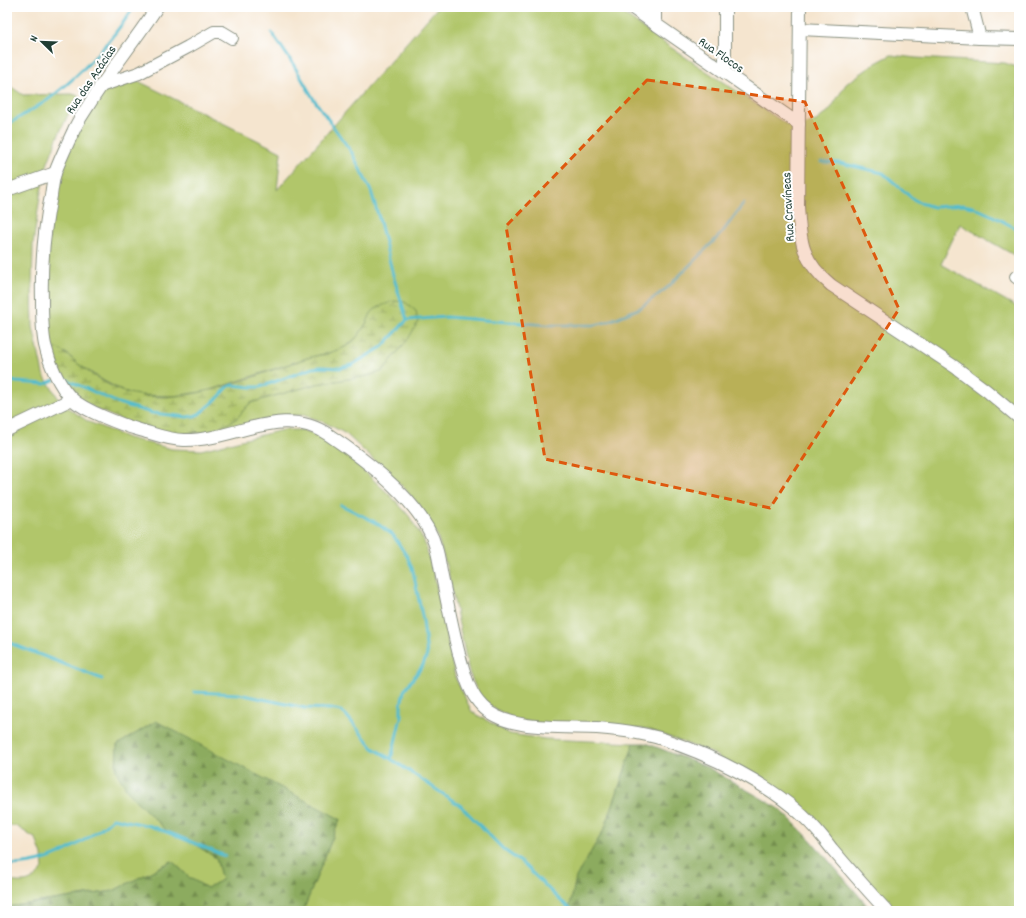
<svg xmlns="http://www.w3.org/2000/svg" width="1026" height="918" font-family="Dekko,sans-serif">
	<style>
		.grass { fill: #b1c66a; stroke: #68824f }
		.forest { fill: url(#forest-firs); stroke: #567449 }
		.wetland { fill: url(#wetland-marsh); stroke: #68824f }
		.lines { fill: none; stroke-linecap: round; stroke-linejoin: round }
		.stream { stroke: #52bcce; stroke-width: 3 }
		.minor-casing { stroke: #8a9182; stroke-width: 14 }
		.minor { stroke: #fff; stroke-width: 12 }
		.marked { fill: #de580e; fill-opacity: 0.2; stroke: #de580e; stroke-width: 3; stroke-dasharray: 8 5; stroke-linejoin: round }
		.labels { text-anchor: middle; stroke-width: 4; stroke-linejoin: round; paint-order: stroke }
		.street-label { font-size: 13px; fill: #1f3d34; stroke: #fff }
	</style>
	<defs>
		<pattern id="forest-firs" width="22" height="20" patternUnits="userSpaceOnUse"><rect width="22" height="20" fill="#8cab5e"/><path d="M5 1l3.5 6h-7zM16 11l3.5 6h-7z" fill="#728c4e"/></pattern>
		<pattern id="wetland-marsh" width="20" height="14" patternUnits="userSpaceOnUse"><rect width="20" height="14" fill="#b1c66a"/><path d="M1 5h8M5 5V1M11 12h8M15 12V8" fill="none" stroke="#8fa258"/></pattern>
	</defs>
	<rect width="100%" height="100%" fill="#fff"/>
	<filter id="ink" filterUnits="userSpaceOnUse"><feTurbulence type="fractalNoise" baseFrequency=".025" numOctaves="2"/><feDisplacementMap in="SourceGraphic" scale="8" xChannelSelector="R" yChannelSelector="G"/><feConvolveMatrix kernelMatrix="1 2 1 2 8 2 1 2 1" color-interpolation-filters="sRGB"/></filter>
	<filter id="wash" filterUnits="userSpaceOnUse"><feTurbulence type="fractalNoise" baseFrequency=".012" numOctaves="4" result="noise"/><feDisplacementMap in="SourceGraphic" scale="16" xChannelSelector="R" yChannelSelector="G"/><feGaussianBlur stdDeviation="0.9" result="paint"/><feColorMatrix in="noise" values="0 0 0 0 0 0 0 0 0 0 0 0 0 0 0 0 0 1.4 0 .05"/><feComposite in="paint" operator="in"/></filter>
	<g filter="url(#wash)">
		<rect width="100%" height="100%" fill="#f5e5cf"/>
		<g class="grass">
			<polygon points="438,7 614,7 655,37 792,128 816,121 830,110 846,84 876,63 891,55 916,58 1005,63 1019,68 1019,258 960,224 941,264 1019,308 1019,911 891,911 821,829 714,754 648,729 546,725 514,719 482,702 469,672 448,572 437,535 421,507 404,488 346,434 324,422 303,415 280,416 200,435 221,428 236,418 250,403 316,384 367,376 383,371 403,345 407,341 372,312 368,321 358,336 347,346 332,352 307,358 208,391 174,396 136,395 121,390 104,381 78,364 66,353 53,352 48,326 47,290 48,247 54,198 61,169 71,142 101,91 134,79 281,152 277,190"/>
			<path d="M7,84L23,95L72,94L79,96L74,102L58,136L47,165L40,196L33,245L32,289L33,327L43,374L62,404L89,422L128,438L172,449L201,450L282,430H302L319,435L337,446L393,498L409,516L424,541L434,575L455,677L472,712L510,734L545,739L634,743L605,828L576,878L569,911H303L340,819L196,845L216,858L222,880L207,888L190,878L172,861L113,891L7,907V881C26,883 30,884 43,869L42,855L36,839L16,826H7Z"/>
		</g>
		<g class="forest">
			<polygon points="156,721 340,819 303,911 7,911 7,907 113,891 172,861 190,878 207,888 222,880 216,858 196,845 170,834 130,795 116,771 117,745"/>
			<polygon points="634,743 646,743 707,767 780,809 810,839 872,911 569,911 576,877 605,828"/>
		</g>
		<path class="wetland" d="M394,301L405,302L416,311L418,322L407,341L403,345L383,371L367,376L316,384L250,403L237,418L221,428L209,433L173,434L132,424L95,409L72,393L56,368L53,352L56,348C65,352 71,358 78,364C91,374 107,385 122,391C179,410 248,378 301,360C316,355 331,354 345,347C355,342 362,331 367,322C369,319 370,314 372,312C378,306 387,304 394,301Z"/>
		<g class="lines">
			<g class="stream">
				<polyline points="272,33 293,64 313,98 352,153 371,191 379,218 393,275 407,320"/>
				<path d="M7,125C21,116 36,108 49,99C83,73 110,43 134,7"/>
				<polyline points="821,162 840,163 883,173 913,199 921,203 933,207 963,205 973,207 991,215 1019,230"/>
				<polyline points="61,377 118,403 152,413 187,417 194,416 199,414 218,398 228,387 232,385 251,387 260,387 313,368 321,367 340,368 352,365 382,347 407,320 446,317 548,325 594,325 607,322 640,308 667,288 721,234 744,203"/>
				<polyline points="7,380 16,382 45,384 54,380"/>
				<polyline points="341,505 375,522 393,535 408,558 413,571 423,620 427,655 423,665 404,691 401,705 401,717 391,759"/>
				<polyline points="7,642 82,671 102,679"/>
				<polyline points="194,692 239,694 305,708 330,709 341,711 346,715 373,748 391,759 461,806 504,850 521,862 561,901 573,911"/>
				<path d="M7,865C40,865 59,856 86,839C96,832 105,826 113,818L150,826L172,834L225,856"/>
			</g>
		</g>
	</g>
	<g filter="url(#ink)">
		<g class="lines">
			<defs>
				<g id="minor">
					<path d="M157,7C135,41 109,72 88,106C83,114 77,122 73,132C67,145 60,159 55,173C53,180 52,188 51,196C44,230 41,265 42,300C42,315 42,331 45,345C49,363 59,386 72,399C85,411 122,425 140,430C154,434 169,440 184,440C234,441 283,403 329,435C366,460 424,504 436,548C439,557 440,568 442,577C448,605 453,632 460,658C465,675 469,693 482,706C506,732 565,726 597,728C623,730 648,733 671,742C715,757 768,784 802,815C813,825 823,837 832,849C850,870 868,891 887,911"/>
					<polyline points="631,7 799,124"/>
					<polyline points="725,7 725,73"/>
					<path d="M800,7L798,206C800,242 802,261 831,285L955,367L987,391L1019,418"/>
					<polyline points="972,7 980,38"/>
					<polyline points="655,24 655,7"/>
					<polyline points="800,29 980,38 1019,39"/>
					<polyline points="100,86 139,73 188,47 214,32 222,32 232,38"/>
					<polyline points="7,190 55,173"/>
					<polyline points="1016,277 1019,279"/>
					<polyline points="7,430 72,399"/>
				</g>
			</defs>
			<use href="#minor" class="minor-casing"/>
			<use href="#minor" class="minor"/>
		</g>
	</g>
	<path class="marked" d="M647,80L805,102L899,309L770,508L545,459L506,226Z"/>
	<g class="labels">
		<g class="street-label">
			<text transform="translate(722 54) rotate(35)" y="5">Rua Flocos</text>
			<text transform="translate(90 79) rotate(-56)" y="5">Rua das Acácias</text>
			<text transform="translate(787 207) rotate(-93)" y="5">Rua Cravíneas</text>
		</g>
	</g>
	<rect width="1026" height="918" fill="none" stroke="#fff" stroke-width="24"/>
	<g transform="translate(42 42) rotate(293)" stroke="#ffffff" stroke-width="3" paint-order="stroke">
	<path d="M0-3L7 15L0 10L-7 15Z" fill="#1f3d34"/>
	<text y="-6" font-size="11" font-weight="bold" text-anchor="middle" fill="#1f3d34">N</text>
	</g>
</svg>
